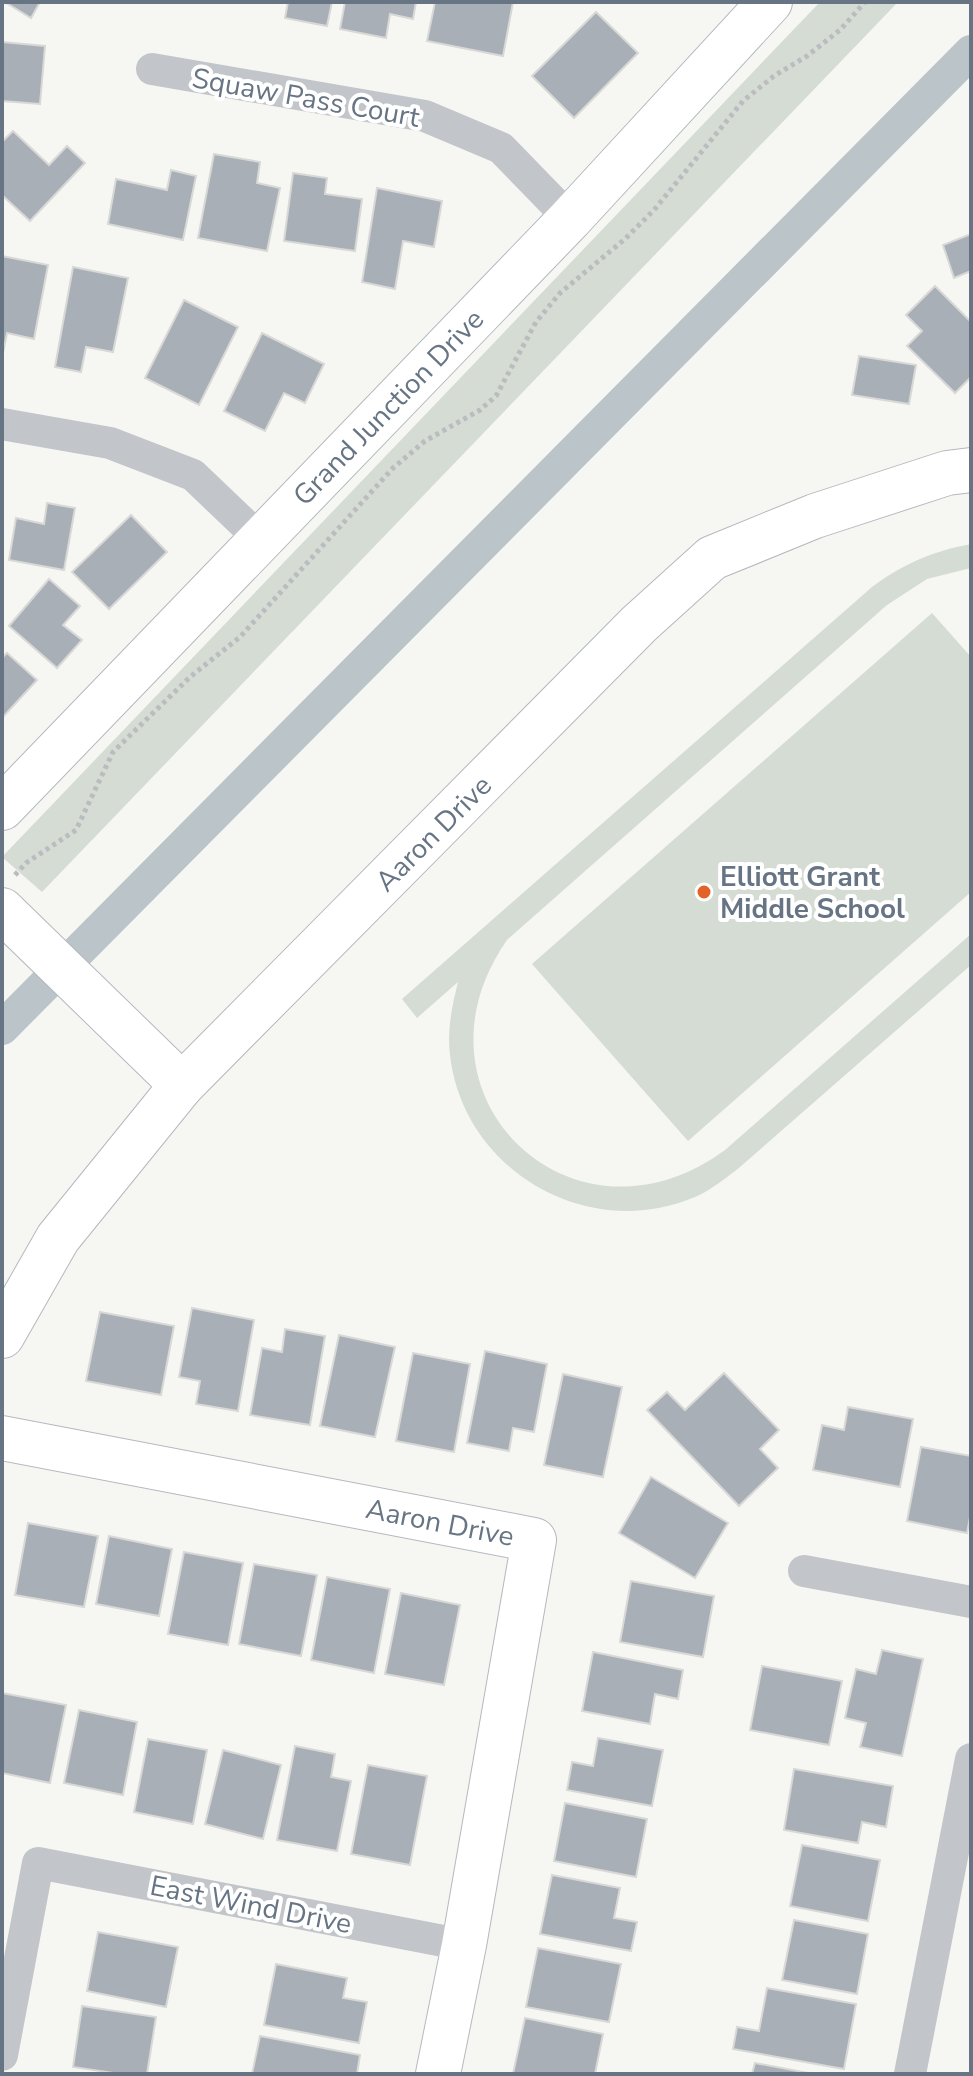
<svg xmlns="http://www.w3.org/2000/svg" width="973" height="2076" font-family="'Nunito Sans',sans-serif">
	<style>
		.green { fill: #d5dcd3 }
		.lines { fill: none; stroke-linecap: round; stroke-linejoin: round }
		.canal { stroke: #bac4c9; stroke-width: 34 }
		.building { fill: #a8afb6; stroke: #d8d8d6; stroke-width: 2 }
		.secondary-casing { stroke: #b4b9be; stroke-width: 46 }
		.path { stroke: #babcbf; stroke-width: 5; stroke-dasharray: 4 4; stroke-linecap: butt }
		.street { stroke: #c2c5c9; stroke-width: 32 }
		.secondary { stroke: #fff; stroke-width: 44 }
		.poi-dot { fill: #e26228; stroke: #fff; stroke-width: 3 }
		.labels { text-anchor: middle; stroke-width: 8; stroke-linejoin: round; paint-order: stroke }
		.street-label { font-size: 28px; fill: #667484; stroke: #fff }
		.poi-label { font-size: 28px; font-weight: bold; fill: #667484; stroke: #fff; text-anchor: start }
	</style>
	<rect width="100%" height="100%" fill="#f6f7f3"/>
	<g class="green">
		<polygon points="820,2 898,2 42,892 2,857"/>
		<path d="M971,544V568L927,579L887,605L507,940C399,1095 573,1262 725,1150L971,934V965L740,1167C726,1178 711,1190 695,1197C587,1243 463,1170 450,1055C447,1030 452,1006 458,982L417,1018L402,999L872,587C903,564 933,551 971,544Z"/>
		<polygon points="932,613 971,657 971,892 688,1141 532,964"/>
	</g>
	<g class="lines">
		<polyline class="canal" points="2,1028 971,52"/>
	</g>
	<g class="building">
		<polygon points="5,2 40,2 31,18"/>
		<polygon points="288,2 332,2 327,26 285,18"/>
		<polygon points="345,2 416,2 413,19 390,14 386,38 340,29"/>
		<polygon points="435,2 513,2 503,56 427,41"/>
		<polygon points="596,12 638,53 574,118 532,76"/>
		<polygon points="2,42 45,46 40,104 2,101"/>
		<polygon points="13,131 49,165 67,146 85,163 30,221 2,195 2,142"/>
		<polygon points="214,154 260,162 257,183 280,188 267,251 198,238"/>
		<polygon points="171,170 196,176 183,240 108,224 116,179 167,190"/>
		<polygon points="293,173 327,178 325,194 362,199 355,251 284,241"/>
		<polygon points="377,188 442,201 434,247 403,241 395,289 362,282"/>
		<polygon points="971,234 971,271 954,278 943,245"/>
		<polygon points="2,256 48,265 34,339 7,333 2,358"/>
		<polygon points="73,267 128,278 113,352 86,347 81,372 55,367"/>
		<polygon points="935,286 971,322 971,377 955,393 907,346 922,331 906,315"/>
		<polygon points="184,300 238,327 199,405 145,378"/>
		<polygon points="262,333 324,364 305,403 284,393 265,431 224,411"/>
		<polygon points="859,356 916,365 909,404 852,395"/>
		<polygon points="47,503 75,508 64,570 9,560 16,518 44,524"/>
		<polygon points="131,515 167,552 109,609 72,572"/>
		<polygon points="49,579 80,606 63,625 82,640 57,668 9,626"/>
		<polygon points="7,653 37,680 2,718 2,658"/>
		<polygon points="192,1308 254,1320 238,1411 196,1404 200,1381 179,1377"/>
		<polygon points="100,1312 174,1326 161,1395 86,1381"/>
		<polygon points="285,1329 325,1336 310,1425 250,1415 262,1348 282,1352"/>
		<polygon points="339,1335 395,1347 375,1437 320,1426"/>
		<polygon points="485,1351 547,1364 534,1432 513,1428 509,1451 467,1443"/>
		<polygon points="413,1353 470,1364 454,1452 396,1441"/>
		<polygon points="724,1373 779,1430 760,1449 778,1468 739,1506 647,1410 667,1392 685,1410"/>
		<polygon points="563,1374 622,1387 603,1477 544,1465"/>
		<polygon points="848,1407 913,1419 900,1487 813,1470 822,1425 844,1430"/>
		<polygon points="921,1447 971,1456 971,1512 967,1533 907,1521"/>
		<polygon points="651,1477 728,1523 695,1578 619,1533"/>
		<polygon points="28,1523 98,1536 84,1607 15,1595"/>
		<polygon points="109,1536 172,1549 159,1616 96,1604"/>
		<polygon points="184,1552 243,1563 228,1645 168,1634"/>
		<polygon points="254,1564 317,1575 301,1656 239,1644"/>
		<polygon points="327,1577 390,1589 374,1673 311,1660"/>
		<polygon points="631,1581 714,1596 703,1657 620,1642"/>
		<polygon points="401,1593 460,1605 444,1685 385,1674"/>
		<polygon points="882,1650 923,1659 902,1756 860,1747 866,1723 845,1718 856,1669 876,1674"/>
		<polygon points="593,1652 683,1670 678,1699 655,1694 650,1724 582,1711"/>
		<polygon points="762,1666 842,1681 829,1745 750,1730"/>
		<polygon points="2,1693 66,1705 50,1783 2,1773"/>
		<polygon points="79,1710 137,1722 123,1795 64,1783"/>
		<polygon points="598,1738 663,1750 652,1806 567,1790 572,1762 593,1766"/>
		<polygon points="148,1739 207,1750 193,1824 134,1812"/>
		<polygon points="295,1746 335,1754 331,1777 351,1781 337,1851 277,1840"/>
		<polygon points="223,1750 281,1765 263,1839 205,1824"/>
		<polygon points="368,1765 427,1776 410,1865 351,1854"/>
		<polygon points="794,1769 893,1786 886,1827 862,1822 858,1843 784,1830"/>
		<polygon points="565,1803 647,1819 636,1877 554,1861"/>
		<polygon points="802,1845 880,1860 868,1921 790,1906"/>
		<polygon points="552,1875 620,1888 614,1918 637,1922 631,1951 540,1934"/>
		<polygon points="794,1920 868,1934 857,1994 782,1980"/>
		<polygon points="98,1932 178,1947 166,2007 87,1991"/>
		<polygon points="538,1948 621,1964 609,2022 526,2007"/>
		<polygon points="276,1964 347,1978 343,1998 367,2002 359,2043 264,2025"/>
		<polygon points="767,1988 856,2004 844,2069 733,2049 737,2027 759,2031"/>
		<polygon points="82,2006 156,2017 147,2074 120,2074 73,2067"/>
		<polygon points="525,2018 603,2034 595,2074 513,2074"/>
		<polygon points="260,2036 360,2055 357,2074 252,2074"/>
		<polygon points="755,2063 813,2074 752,2074"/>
	</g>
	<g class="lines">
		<defs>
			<g id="secondary">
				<polyline points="2,808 570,219 770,2"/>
				<polyline points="2,910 182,1085"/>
				<polyline points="2,1336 58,1238 182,1085 639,624 712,558 815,516 947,473 971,470"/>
				<polyline points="2,1438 534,1540 464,1945 438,2074"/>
			</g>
		</defs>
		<use href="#secondary" class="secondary-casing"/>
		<polyline class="path" points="15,875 26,863 76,830 113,752 190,677 240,637 393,468 425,441 480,410 496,396 536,322 560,293 625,239 654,210 743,101 774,76 807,56 840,30 865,2"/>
		<g class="street">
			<polyline points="152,69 425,116 501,148 570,219"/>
			<polyline points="2,424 110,443 193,475 260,539"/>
			<polyline points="804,1571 971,1602"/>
			<polyline points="2,2055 38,1863 464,1945"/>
			<polyline points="910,2074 971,1759"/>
		</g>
		<use href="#secondary" class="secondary"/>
	</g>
	<circle class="poi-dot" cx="704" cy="892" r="8"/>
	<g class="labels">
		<g class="street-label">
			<text transform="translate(306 97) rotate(10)" y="10">Squaw Pass Court</text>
			<text transform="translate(388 407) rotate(-46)" y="10">Grand Junction Drive</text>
			<text transform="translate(433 833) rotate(-45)" y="10">Aaron Drive</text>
			<text transform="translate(440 1522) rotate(11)" y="10">Aaron Drive</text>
			<text transform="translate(251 1904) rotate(11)" y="10">East Wind Drive</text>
		</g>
		<g class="poi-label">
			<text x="720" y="886">Elliott Grant<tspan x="720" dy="32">Middle School</tspan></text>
		</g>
	</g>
	<rect width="973" height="2076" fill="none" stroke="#667484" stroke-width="8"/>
</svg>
